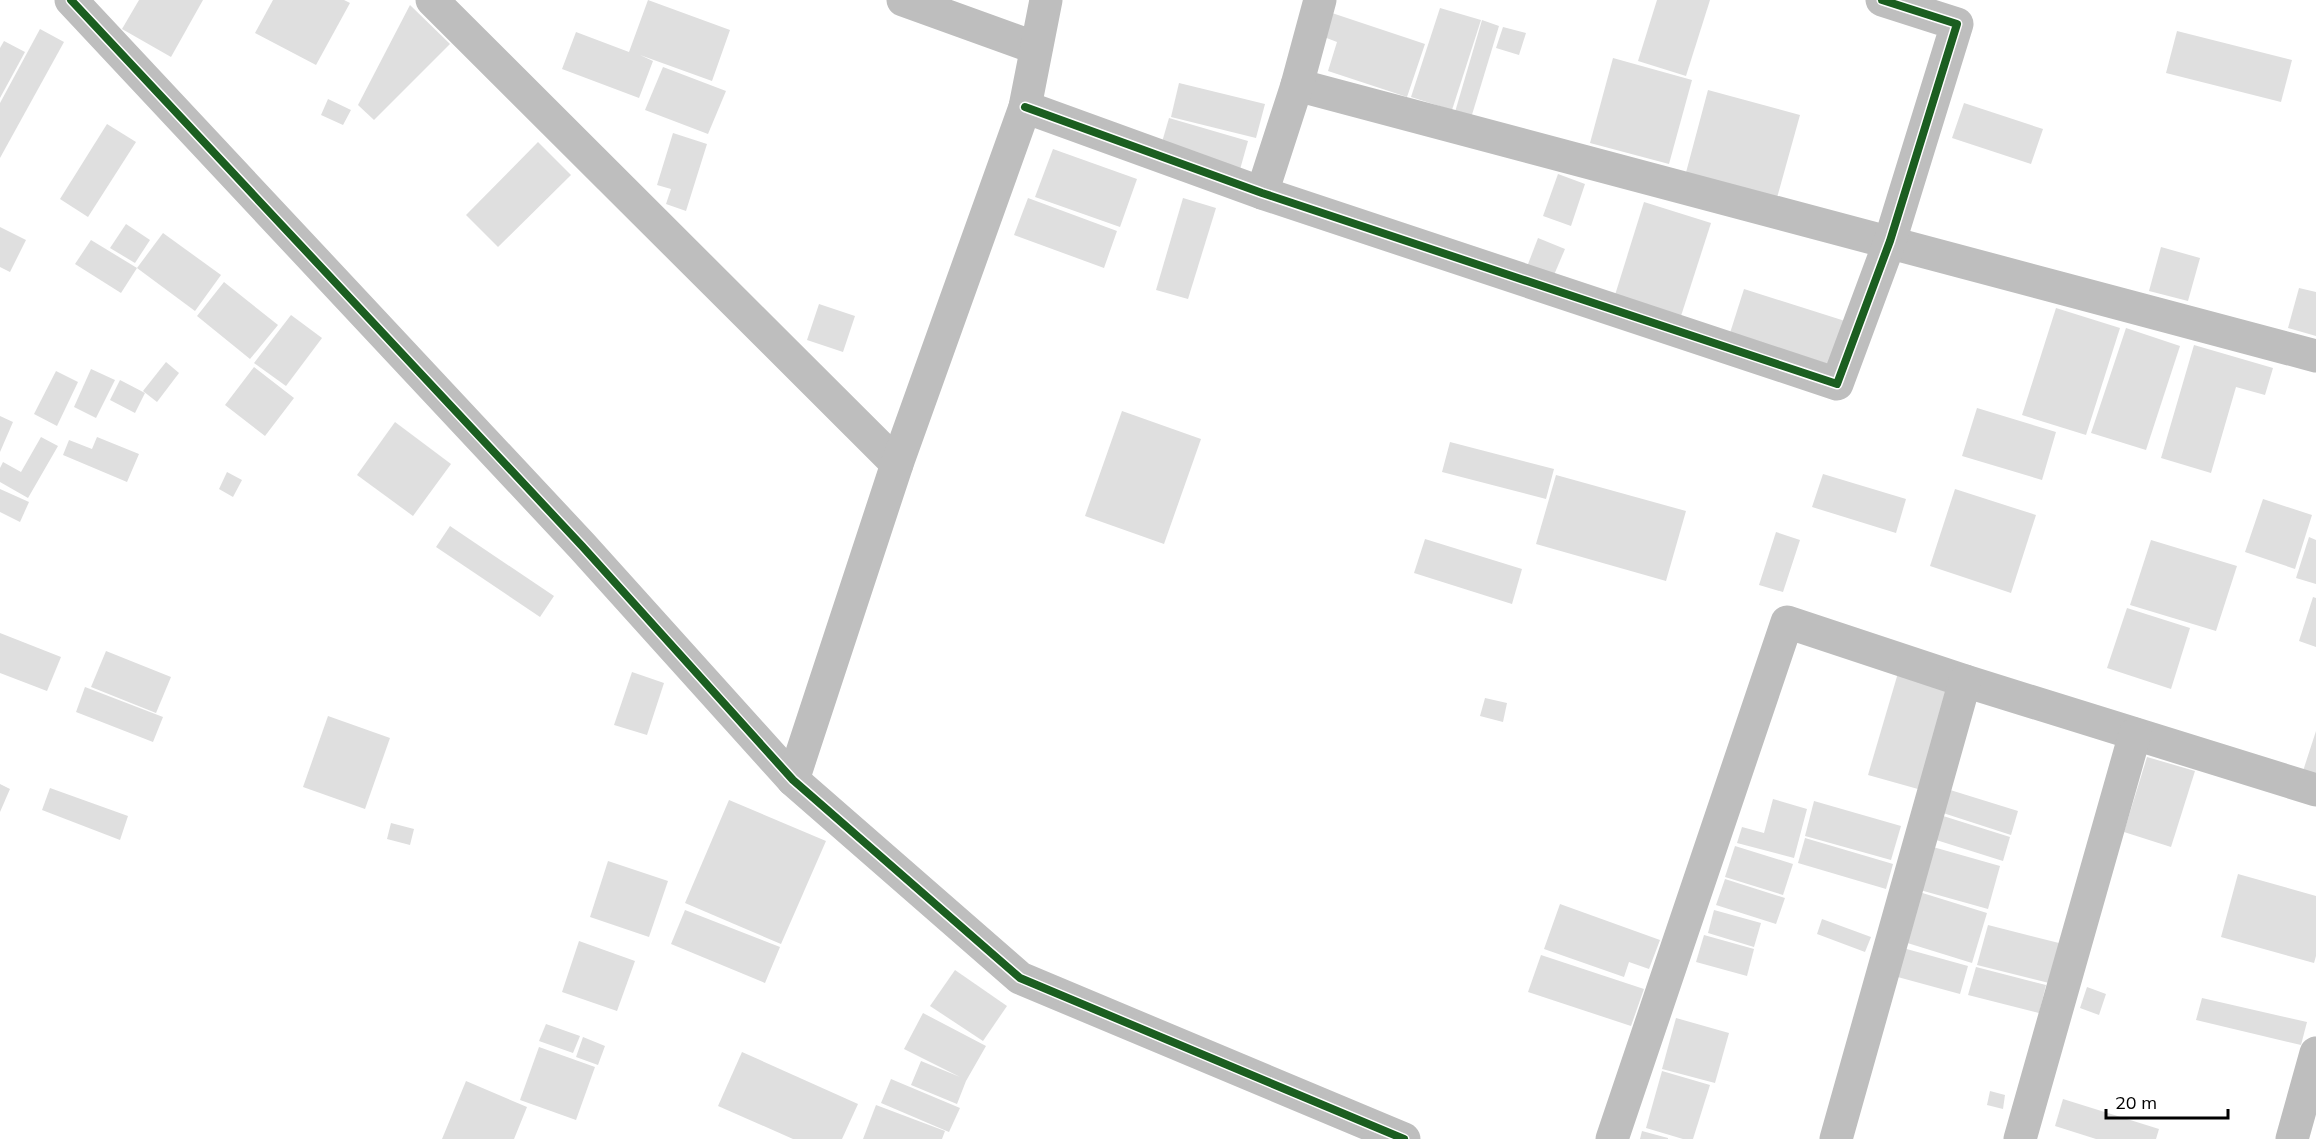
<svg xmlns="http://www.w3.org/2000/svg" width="2316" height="1139" font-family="Mulish,sans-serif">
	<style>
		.building { fill: #dfdfdf }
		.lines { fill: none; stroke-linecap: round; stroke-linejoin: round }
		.street { stroke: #bebebe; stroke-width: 33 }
		.cycleway-casing { stroke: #fff; stroke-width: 11 }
		.cycleway { stroke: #1b5e20; stroke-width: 8 }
	</style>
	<rect width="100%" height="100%" fill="#fff"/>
	<g class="building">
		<polygon points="139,0 203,0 171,57 122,29"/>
		<polygon points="273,0 344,0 350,3 316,65 255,33"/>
		<polygon points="648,0 730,30 712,81 640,55 653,61 639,98 562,69 576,32 629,52"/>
		<polygon points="1657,0 1710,0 1686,76 1638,61"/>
		<polygon points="410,5 450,44 374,120 358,105"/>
		<polygon points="1440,8 1481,20 1452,110 1411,97"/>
		<polygon points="1332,13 1425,44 1407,97 1328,71 1337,42 1324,37"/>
		<polygon points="1482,20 1499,26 1471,118 1455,112"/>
		<polygon points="1503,27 1526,33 1519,55 1496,48"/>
		<polygon points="40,29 64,42 0,158 0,103"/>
		<polygon points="2177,31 2292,60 2281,102 2166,73"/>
		<polygon points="4,41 25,52 0,98 0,48"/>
		<polygon points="1613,58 1692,80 1669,164 1590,143"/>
		<polygon points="663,67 726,91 708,134 645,110"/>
		<polygon points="1179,83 1265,104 1256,138 1171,117"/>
		<polygon points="1708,90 1800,115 1775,205 1684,180"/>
		<polygon points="328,99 351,110 343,125 321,115"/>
		<polygon points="1964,103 2043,129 2031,164 1952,138"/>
		<polygon points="1169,118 1248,141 1239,173 1160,149"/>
		<polygon points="107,124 136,142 88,217 60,199"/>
		<polygon points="673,133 707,144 686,211 666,204 671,189 657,185"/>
		<polygon points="538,142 571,175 498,247 466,215"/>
		<polygon points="1053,149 1137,179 1120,227 1035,197"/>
		<polygon points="1558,174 1585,184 1571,226 1543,216"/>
		<polygon points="1028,198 1117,231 1104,268 1014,235"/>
		<polygon points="1183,198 1216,208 1188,299 1156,290"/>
		<polygon points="1644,202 1711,223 1681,316 1615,295"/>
		<polygon points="126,224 150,240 135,263 110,248"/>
		<polygon points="0,227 26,240 10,272 0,267"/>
		<polygon points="163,233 221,275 195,311 137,268"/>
		<polygon points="1538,238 1565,249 1551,282 1525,272"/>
		<polygon points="91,240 137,268 121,293 75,264"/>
		<polygon points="2161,247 2200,258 2188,301 2149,291"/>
		<polygon points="224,282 278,325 250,359 197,316"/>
		<polygon points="2299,288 2316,292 2316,336 2288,328"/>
		<polygon points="1744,289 1845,321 1831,365 1730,333"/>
		<polygon points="819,304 855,316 843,352 807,340"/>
		<polygon points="2056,308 2120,328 2086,435 2022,415"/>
		<polygon points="291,315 322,338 286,386 254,363"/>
		<polygon points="2126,328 2180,346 2146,450 2091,433"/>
		<polygon points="2194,345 2273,368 2265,395 2236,387 2211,473 2161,458"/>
		<polygon points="166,362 179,373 157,402 143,391"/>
		<polygon points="254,367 294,398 265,436 225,405"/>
		<polygon points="91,369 115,380 96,418 74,407"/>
		<polygon points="56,371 78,382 57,426 34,414"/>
		<polygon points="120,380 145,393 135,413 110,400"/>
		<polygon points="1977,408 2056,432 2042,480 1962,456"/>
		<polygon points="1122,411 1201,439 1164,544 1085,516"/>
		<polygon points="0,416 13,422 0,452"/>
		<polygon points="395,422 451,464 413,516 357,475"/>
		<polygon points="41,437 58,446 28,498 0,482 0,468 3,462 21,472"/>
		<polygon points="97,437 139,454 127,482 63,455 69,440 92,449"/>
		<polygon points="1450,442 1554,469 1546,499 1442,472"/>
		<polygon points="227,472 242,480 233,497 219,489"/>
		<polygon points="1823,474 1906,499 1896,533 1812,507"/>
		<polygon points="1556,475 1686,511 1666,581 1536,544"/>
		<polygon points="0,489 29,502 20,522 0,512"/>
		<polygon points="1955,489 2036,515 2011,593 1930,566"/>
		<polygon points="2263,499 2312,515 2295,569 2245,552"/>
		<polygon points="450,526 554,596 540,617 436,547"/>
		<polygon points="1776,532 1800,540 1783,592 1759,585"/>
		<polygon points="2309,537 2316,540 2316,584 2296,578"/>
		<polygon points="1425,539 1522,569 1512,604 1414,573"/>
		<polygon points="2151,540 2237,566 2216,631 2130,605"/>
		<polygon points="2313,597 2316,598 2316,647 2299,641"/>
		<polygon points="2127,608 2190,628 2171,689 2107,668"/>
		<polygon points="0,633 61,657 47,691 0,673"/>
		<polygon points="106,651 171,677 156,713 91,687"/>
		<polygon points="632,672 664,683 647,735 614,725"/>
		<polygon points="1898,673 1949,688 1918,789 1868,775"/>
		<polygon points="85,687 163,717 153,742 76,712"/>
		<polygon points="1485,698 1507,703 1503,722 1480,716"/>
		<polygon points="328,716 390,738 365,809 303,787"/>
		<polygon points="2316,731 2316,775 2303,771"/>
		<polygon points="2147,757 2195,771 2171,847 2124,832"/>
		<polygon points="0,784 10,789 0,812"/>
		<polygon points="50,788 128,816 120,840 42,810"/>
		<polygon points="1947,789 2018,811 2011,835 1940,812"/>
		<polygon points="1773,799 1807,809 1794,858 1737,843 1742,827 1764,833"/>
		<polygon points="729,800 826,841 781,944 685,903"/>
		<polygon points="1814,801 1901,826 1891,860 1805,836"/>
		<polygon points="1940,815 2010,837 2003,861 1933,839"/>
		<polygon points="391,823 414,829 410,845 387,839"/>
		<polygon points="1805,838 1893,864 1886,889 1798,863"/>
		<polygon points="1735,846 1793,864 1783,895 1725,877"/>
		<polygon points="1933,847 2000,866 1988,909 1920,890"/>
		<polygon points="608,861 668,881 649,937 590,917"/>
		<polygon points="2238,874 2316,896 2316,956 2314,963 2221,937"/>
		<polygon points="1725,879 1785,898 1776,924 1716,905"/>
		<polygon points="1916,891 1987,913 1972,963 1901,941"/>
		<polygon points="1560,904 1660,940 1649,969 1629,962 1624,977 1544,949"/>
		<polygon points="685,910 780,947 765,983 671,944"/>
		<polygon points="1714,910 1761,923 1754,947 1708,933"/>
		<polygon points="1822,919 1871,937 1865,952 1817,934"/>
		<polygon points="1988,925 2059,943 2049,983 1977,965"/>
		<polygon points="1704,935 1754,949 1747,976 1696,962"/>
		<polygon points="579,941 635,961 617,1011 562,992"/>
		<polygon points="1903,948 1968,966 1960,994 1894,976"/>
		<polygon points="1541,955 1644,989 1631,1026 1528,992"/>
		<polygon points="1976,967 2046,985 2039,1013 1968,995"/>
		<polygon points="955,970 1007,1006 983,1041 930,1006"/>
		<polygon points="2087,987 2106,994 2099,1015 2080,1008"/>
		<polygon points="2202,998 2307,1022 2301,1045 2196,1020"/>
		<polygon points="923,1013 986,1046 966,1081 957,1104 911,1085 921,1061 960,1077 904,1049"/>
		<polygon points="1676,1018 1729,1033 1715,1083 1662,1069"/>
		<polygon points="546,1024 580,1036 573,1053 539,1041"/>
		<polygon points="583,1037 605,1046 598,1065 576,1057"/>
		<polygon points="539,1047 595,1067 576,1120 520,1100"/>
		<polygon points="742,1052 858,1104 842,1139 793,1139 718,1106"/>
		<polygon points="1662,1071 1710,1085 1693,1139 1683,1139 1646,1128"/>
		<polygon points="891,1079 960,1108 949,1132 881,1103"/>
		<polygon points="466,1081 527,1107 514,1139 442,1139"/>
		<polygon points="1990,1091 2005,1095 2003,1109 1987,1105"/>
		<polygon points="2063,1099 2159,1129 2156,1139 2096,1139 2055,1126"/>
		<polygon points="876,1105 945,1131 942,1139 863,1139"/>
		<polygon points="1642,1131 1668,1138 1668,1139 1640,1139"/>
	</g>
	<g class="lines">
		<g class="street">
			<polyline points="71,0 582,546 793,780 1020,978 1404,1139"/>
			<polyline points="432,0 897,464"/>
			<polyline points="903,0 1036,48"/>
			<polyline points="1297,85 2316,356"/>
			<polyline points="1025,107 1262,193 1837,384 1890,241 1957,24 1882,0"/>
			<polyline points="1262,193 1297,85 1320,0"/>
			<polyline points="793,780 897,464 1025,107 1046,0"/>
			<polyline points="1612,1139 1787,622 1965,681 2316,790"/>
			<polyline points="1836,1139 1965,681"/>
			<polyline points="2020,1139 2135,734"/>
			<polyline points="2292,1139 2316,1053"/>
		</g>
		<defs>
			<g id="cycleway">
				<polyline points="71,0 582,546 793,780 1020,978 1404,1139"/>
				<polyline points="1025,107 1262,193 1837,384 1890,241 1957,24 1882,0"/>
			</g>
		</defs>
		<use href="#cycleway" class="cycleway-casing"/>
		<use href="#cycleway" class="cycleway"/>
	</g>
	<path d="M2106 1109v9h122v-9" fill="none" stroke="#000000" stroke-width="3"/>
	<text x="2115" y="1109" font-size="18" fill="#000000" stroke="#ffffff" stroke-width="4.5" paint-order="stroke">20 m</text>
</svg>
